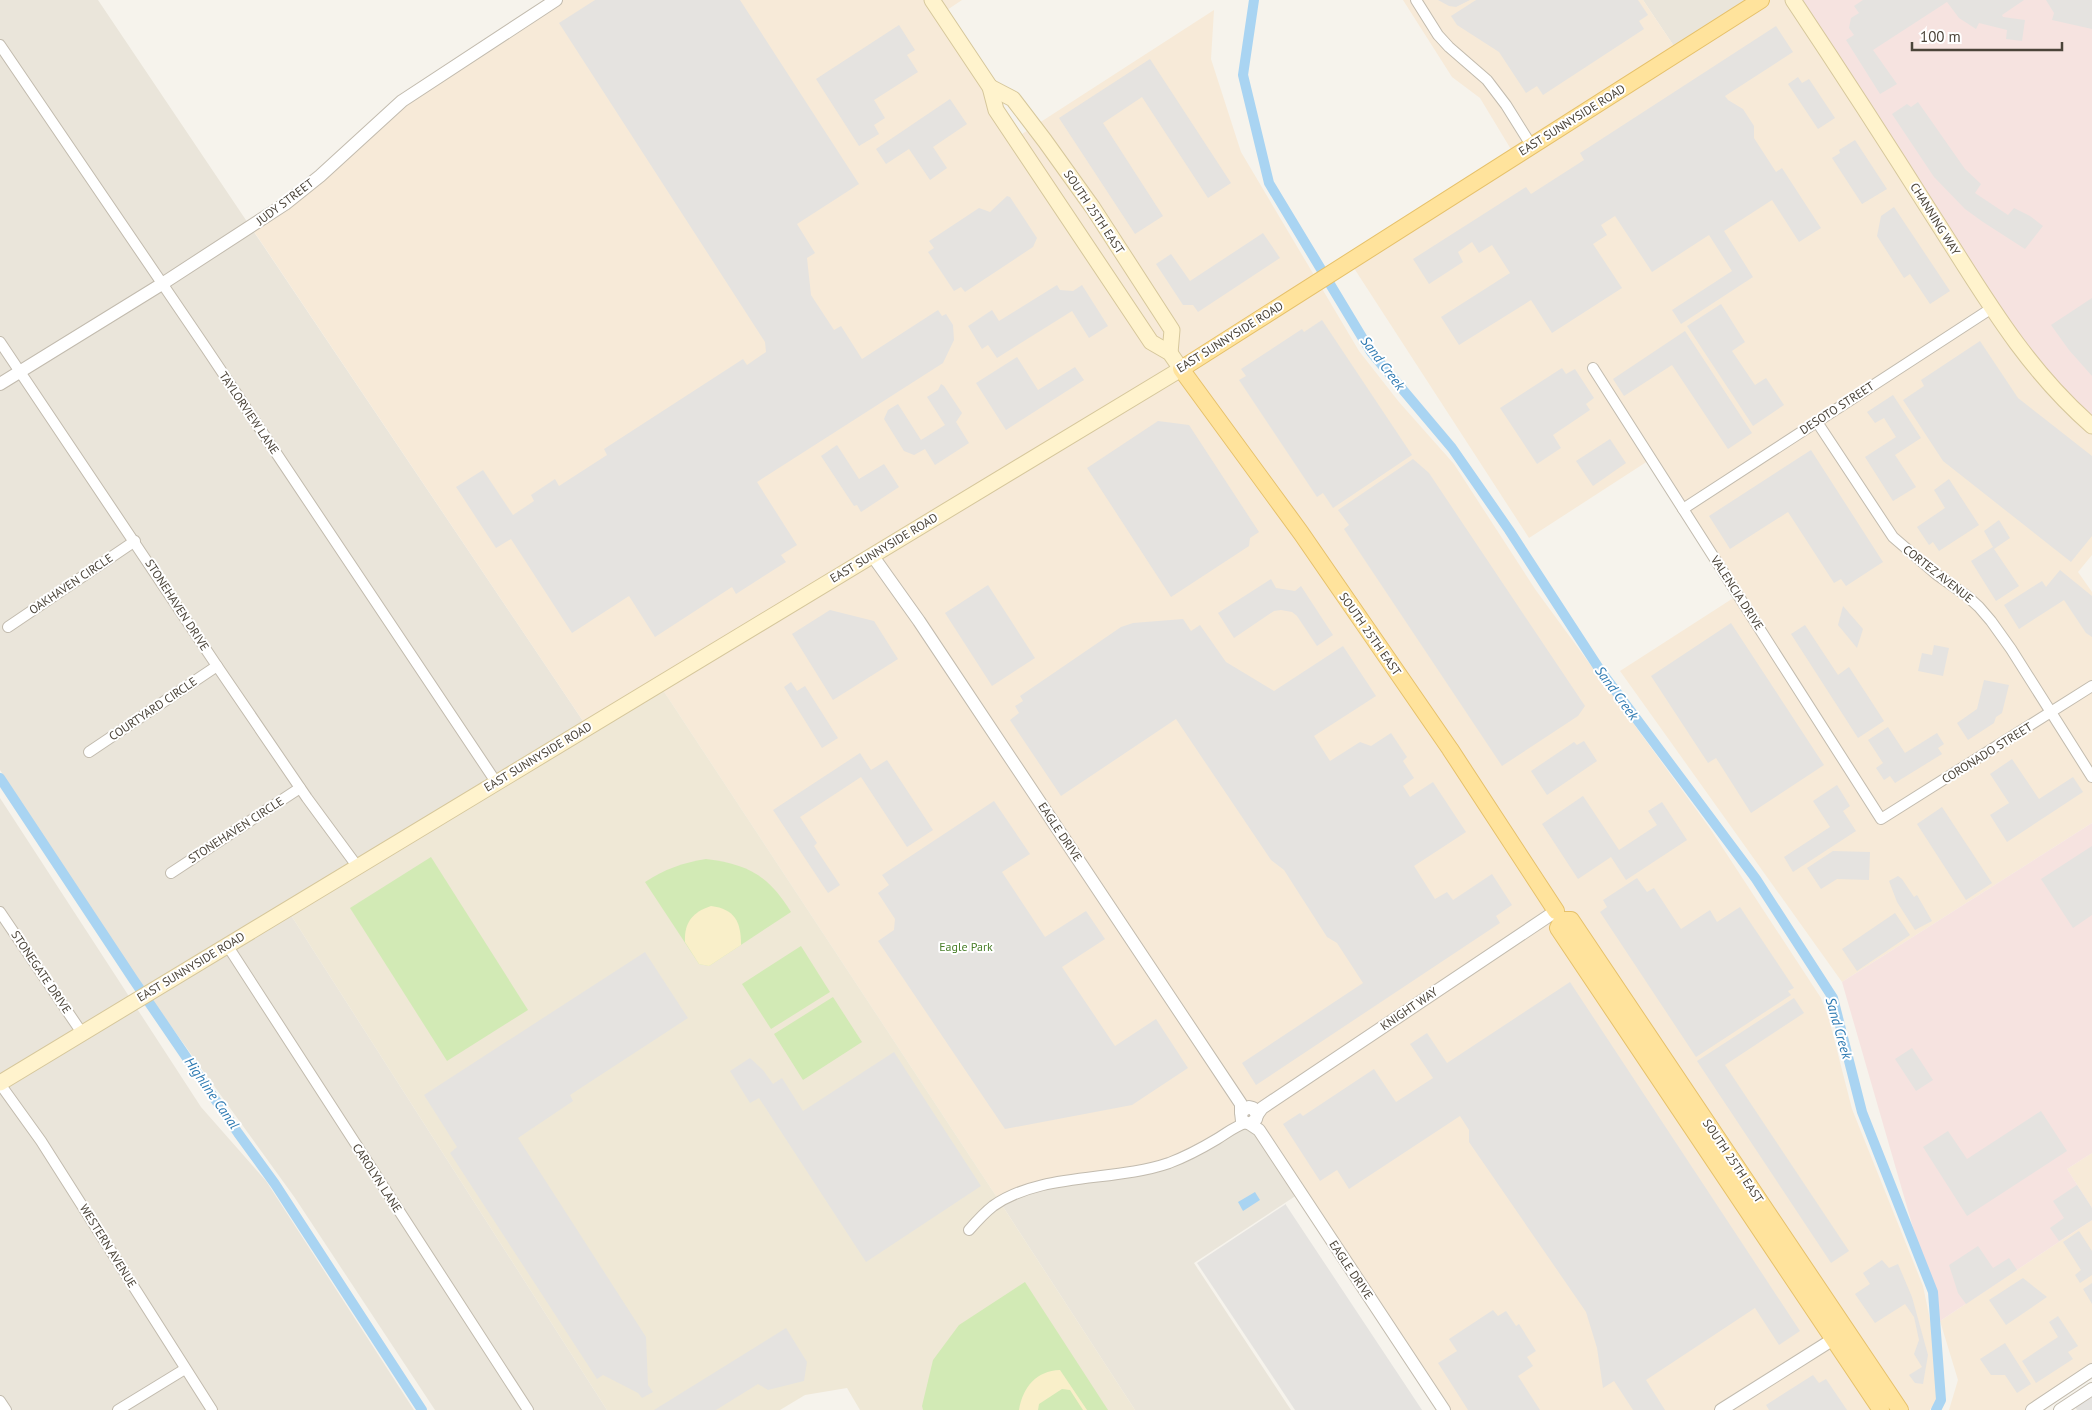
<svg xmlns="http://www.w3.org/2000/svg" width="2092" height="1410" font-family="'PT Sans',sans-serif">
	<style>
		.residential { fill: #eae5da }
		.commercial { fill: #f7ead8 }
		.education { fill: #efe8d6 }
		.medical { fill: #f6e3e0 }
		.green { fill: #d2eab5 }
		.sand { fill: #f9efc9 }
		.parking { fill: #e5e3e0 }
		.water { fill: #a9d4f2 }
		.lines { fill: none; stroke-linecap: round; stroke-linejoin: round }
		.canal { stroke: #a9d4f2; stroke-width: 10 }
		.minor-casing { stroke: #c2bbae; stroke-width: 12 }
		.tertiary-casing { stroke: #c2bbae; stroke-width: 14 }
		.secondary-casing { stroke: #d6c79b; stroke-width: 17 }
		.primary-casing { stroke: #e6c16a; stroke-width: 18 }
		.minor { stroke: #fff; stroke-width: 10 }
		.tertiary { stroke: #fff; stroke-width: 12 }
		.secondary { stroke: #fff3cd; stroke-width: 15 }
		.primary { stroke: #ffe39c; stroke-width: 16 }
		.labels { text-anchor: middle; stroke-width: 4; stroke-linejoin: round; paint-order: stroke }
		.street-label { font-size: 12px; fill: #4b4439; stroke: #fff }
		.park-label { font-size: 12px; fill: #4a7f2a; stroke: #fff }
		.water-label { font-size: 14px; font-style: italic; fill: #2e7ab2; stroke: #fff }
	</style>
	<rect width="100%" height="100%" fill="#f6f3ec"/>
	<g class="residential">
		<polygon points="0,0 98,0 587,727 287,909 607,1410 435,1410 295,1198 147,993 0,770"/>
		<polygon points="1643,0 1761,0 1678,52"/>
		<polygon points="0,798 201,1107 266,1181 414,1410 0,1410"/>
		<polygon points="1249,1115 1300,1193 1194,1263 1291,1410 1135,1410 1000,1202 1237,1126"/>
	</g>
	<g class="commercial">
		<polygon points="556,0 962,0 941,14 1022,134 1214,10 1211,59 1241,152 1359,351 1399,402 1454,464 1535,589 1709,827 1821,998 1829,1019 1852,1109 1923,1286 1932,1329 1938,1397 1930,1410 1444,1410 1249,1115 1228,1132 1168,1163 1049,1184 1000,1202 659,684 587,727 251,227 361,136"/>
		<polygon points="1403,0 1643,0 1678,52 1761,0 1793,0 2092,426 2092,555 2078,572 2092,592 2092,823 1842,982 1620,671 1738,595 1651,459 1529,538 1350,262 1515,156 1480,98 1452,77"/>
		<polygon points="2092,1153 2092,1208 2067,1169"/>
		<polygon points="2092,1220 2092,1370 2032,1410 1949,1410 1958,1380 1940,1321"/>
	</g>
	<polygon class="education" points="659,684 1000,1202 1135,1410 860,1410 847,1388 805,1395 780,1410 607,1410 287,909"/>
	<g class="medical">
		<polygon points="1793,0 2092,0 2092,426 2042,377"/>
		<polygon points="2092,823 2092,1153 2067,1169 2092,1208 2092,1220 1940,1321 1842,982"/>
	</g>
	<g class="green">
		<polygon points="431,857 528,1010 447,1061 350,908"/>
		<path d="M706,859C748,864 769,876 791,912L709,966L699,964L645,882C665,869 682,863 706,859Z"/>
		<polygon points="801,946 830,992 771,1029 742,984"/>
		<polygon points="833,997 862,1042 803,1080 774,1034"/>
		<polygon points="1025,1282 1108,1410 923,1410 922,1406 933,1360 959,1325"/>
	</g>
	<g class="sand">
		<path d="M711,906C735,909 741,922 741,945L709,966L699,964L685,942C684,922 693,912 711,906Z"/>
		<path d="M1060,1370L1087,1410H1083L1070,1390L1062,1389L1039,1404L1038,1410H1019C1023,1387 1036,1371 1060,1370Z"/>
	</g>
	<g class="parking">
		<polygon points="595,0 740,0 859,184 797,224 815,253 807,258 811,295 834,330 841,326 862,359 938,310 942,316 946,314 953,325 954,340 943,363 757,482 797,545 781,555 786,562 736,594 732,587 655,637 629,596 572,633 511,539 496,548 456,487 483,470 513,515 534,501 531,495 555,479 559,486 607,455 604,449 743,359 747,365 766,352 765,342 559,23"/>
		<polygon points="1438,0 1470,0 1456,7 1449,6"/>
		<polygon points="1476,0 1638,0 1648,15 1639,21 1644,29 1543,95 1537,86 1526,93 1499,52 1457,25 1451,16"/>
		<polygon points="1863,0 2024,0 2002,15 2003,17 2025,20 2022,41 2006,39 2007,30 1979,23 1976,29 1959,18 1947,2 1873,50 1897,84 1880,94 1846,40 1854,35 1849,28 1851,18 1859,13 1854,6"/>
		<polygon points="2046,0 2092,0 2092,29 2052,20 2054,13"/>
		<polygon points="899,25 915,50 907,55 918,72 874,100 885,118 874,125 879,134 859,146 816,79"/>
		<polygon points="1776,26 1793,52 1725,96 1728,100 1743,109 1754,126 1754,138 1776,172 1782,168 1821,228 1799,242 1772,200 1724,231 1753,277 1681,324 1672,310 1732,271 1709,235 1652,272 1615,216 1601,225 1607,235 1593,244 1622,288 1552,333 1531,300 1459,345 1441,317 1510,273 1492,245 1479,253 1472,242 1458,252 1463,262 1429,284 1413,259 1526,187 1531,194 1584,160 1580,153"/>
		<polygon points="1150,59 1231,183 1208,198 1142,97 1103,123 1163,216 1135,234 1059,118"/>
		<polygon points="1798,77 1802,83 1809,79 1835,118 1818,129 1788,84"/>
		<polygon points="950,99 967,124 933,147 947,168 930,180 909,149 886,164 876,149"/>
		<polygon points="1918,102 1965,169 1981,184 1975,193 2008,215 2014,208 2030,216 2043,226 2025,249 1983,222 1965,209 1934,177 1892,114 1907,104 1911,107"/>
		<polygon points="1855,140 1887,189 1862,204 1832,158 1840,153 1839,150"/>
		<polygon points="1007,196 1010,197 1037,238 1033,247 965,292 961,287 954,291 928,252 934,248 929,241 979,208 990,212"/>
		<polygon points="1894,207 1950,291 1930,304 1910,274 1904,278 1877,236 1881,216"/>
		<polygon points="1263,233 1280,258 1198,312 1193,305 1183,305 1156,264 1171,254 1190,281"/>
		<polygon points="1057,285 1060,290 1073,291 1082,285 1108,326 1089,338 1072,311 997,358 988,345 982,349 968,326 992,310 999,321"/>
		<polygon points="2092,298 2092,376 2069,350 2051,325"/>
		<polygon points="1721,304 1745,342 1732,351 1755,385 1766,378 1784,405 1753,426 1687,326"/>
		<polygon points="1322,320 1412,455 1333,508 1323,493 1317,497 1239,380 1246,376 1241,369 1302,329 1304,332"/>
		<polygon points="1685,331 1752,433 1728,449 1672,365 1624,396 1613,379"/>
		<polygon points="1980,341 2018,398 2092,456 2092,536 2071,562 1943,461 1903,400 1924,386 1921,380"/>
		<polygon points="1017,357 1038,390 1075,367 1084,380 1006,430 976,383"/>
		<polygon points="1562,368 1566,374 1575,369 1594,398 1586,404 1590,410 1553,435 1561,448 1537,464 1500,408"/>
		<polygon points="941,384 944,386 962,413 956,422 969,443 935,465 925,449 914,455 904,451 884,419 888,410 898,404 921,440 945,425 927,397 938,390"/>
		<polygon points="1893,395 1921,438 1895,455 1916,487 1893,501 1865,457 1896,437 1884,418 1875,423 1867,412"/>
		<polygon points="1158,421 1189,425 1259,532 1250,538 1249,546 1171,597 1087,468"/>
		<polygon points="1610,439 1626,463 1593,486 1576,461"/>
		<polygon points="837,445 859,479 884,464 899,487 861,512 857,505 854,506 821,456"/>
		<polygon points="1811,450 1883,562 1846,586 1841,579 1834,583 1788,512 1730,549 1709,516"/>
		<polygon points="1413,459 1429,473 1585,706 1578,716 1502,766 1344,529 1349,525 1338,510"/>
		<polygon points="1949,479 1979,525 1939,551 1933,542 1929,545 1917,527 1945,508 1934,490"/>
		<polygon points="1999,520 2010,538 1994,549 2019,586 1996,601 1971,561 1993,547 1984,531"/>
		<polygon points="2060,570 2092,596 2092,637 2086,633 2064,600 2019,629 2004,605 2042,581 2046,587"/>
		<polygon points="1271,579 1276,588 1295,591 1301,586 1333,635 1317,646 1297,616 1292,612 1281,610 1274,611 1234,638 1218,613"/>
		<polygon points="988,585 1035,658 992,686 945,613"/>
		<polygon points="1843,606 1863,629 1857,648 1838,625"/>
		<polygon points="830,610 874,621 898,659 833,700 792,634"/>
		<polygon points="1183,619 1191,631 1200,625 1226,662 1274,691 1343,646 1376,696 1314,736 1330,761 1360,742 1371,746 1391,733 1407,757 1403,761 1414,778 1403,786 1410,797 1433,782 1466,832 1414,866 1435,899 1447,892 1453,900 1492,874 1512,905 1496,916 1500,923 1256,1085 1242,1063 1363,983 1337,943 1327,937 1284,870 1271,860 1176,719 1061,796 1010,720 1019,713 1015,706 1023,701 1020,696 1121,627 1133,623"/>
		<polygon points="1731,623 1824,765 1751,813 1716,758 1708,763 1651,676"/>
		<polygon points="1805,625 1838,675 1849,667 1884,721 1858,738 1791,634"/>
		<polygon points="1934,645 1949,648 1943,676 1918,671 1922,653 1932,655"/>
		<polygon points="1984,680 2009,685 2002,713 1996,717 1994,723 1968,740 1957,723 1977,709"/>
		<polygon points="791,682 797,691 805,686 838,738 822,748 784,687"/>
		<polygon points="1888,727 1905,753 1937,733 1944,744 1938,748 1942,754 1895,783 1890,776 1884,780 1876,768 1883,763 1868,740"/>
		<polygon points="1584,741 1597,761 1547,795 1531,771 1574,742 1577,745"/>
		<polygon points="860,753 871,770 887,760 933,830 907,847 861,777 800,817 817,843 814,846 840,885 828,893 773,810"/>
		<polygon points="2012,759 2039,799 2073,777 2083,792 2007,842 1990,815 2009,803 1990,774"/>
		<polygon points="1837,785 1850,806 1843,811 1856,831 1793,872 1784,857 1830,827 1813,801"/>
		<polygon points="1583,796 1619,850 1657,825 1648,811 1662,802 1687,840 1626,880 1611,857 1578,879 1542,824"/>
		<polygon points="994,801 1030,854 1002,872 1045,937 1086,911 1105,939 1062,967 1115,1046 1156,1019 1188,1068 1132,1105 1005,1129 878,941 894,930 895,919 878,893 889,885 882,875"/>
		<polygon points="1942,807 1992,883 1966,900 1917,824"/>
		<polygon points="2092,846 2092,915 2073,928 2041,879"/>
		<polygon points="1833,851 1870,852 1869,880 1837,879 1821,889 1807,868"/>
		<polygon points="1898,876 1902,879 1914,897 1917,895 1932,921 1915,930 1897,902 1889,881"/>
		<polygon points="1637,878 1647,892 1654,888 1681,929 1710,910 1717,922 1740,907 1794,988 1788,991 1791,995 1696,1057 1600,912 1607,907 1603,900"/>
		<polygon points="1895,913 1910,935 1857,971 1842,949"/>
		<polygon points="645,952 688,1018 570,1095 573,1101 518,1138 646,1337 648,1385 653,1392 642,1398 638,1393 603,1375 597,1379 450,1153 457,1147 424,1095"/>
		<polygon points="1570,982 1800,1331 1779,1345 1755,1308 1646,1380 1665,1410 1633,1410 1614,1381 1603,1388 1597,1348 1586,1312 1469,1142 1469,1130 1460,1116 1349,1189 1337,1170 1320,1181 1283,1124 1300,1113 1303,1116 1374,1069 1396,1102 1433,1078 1410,1044 1427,1033 1447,1063"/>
		<polygon points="1794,998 1804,1013 1725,1065 1849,1251 1831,1263 1697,1061"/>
		<polygon points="1912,1048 1933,1080 1916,1091 1895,1059"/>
		<polygon points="894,1052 981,1186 866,1262 759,1098 750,1103 730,1071 750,1058 763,1070 773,1084 782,1078 803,1111"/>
		<polygon points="2041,1111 2067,1151 1967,1216 1923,1147 1948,1131 1967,1159"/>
		<polygon points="2077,1185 2092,1208 2092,1220 2059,1241 2050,1228 2064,1218 2053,1201"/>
		<polygon points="1286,1204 1286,1205 1422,1410 1295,1410 1197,1263"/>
		<polygon points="2079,1231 2092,1251 2092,1275 2080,1283 2075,1275 2081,1270 2063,1242"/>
		<polygon points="1978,1246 1993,1268 2009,1258 2017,1270 1966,1304 1958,1293 1949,1265"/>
		<polygon points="1882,1260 1889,1268 1898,1264 1912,1297 1928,1355 1923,1384 1915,1383 1909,1375 1922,1367 1914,1354 1919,1340 1914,1317 1905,1304 1875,1323 1855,1294 1870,1284 1863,1273"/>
		<polygon points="2023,1278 2047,1297 2006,1325 1989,1300"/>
		<polygon points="2092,1283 2092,1304 2083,1289"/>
		<polygon points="1493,1310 1498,1316 1506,1311 1516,1326 1519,1324 1536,1351 1527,1357 1533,1366 1518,1376 1540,1410 1468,1410 1438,1363 1457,1351 1449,1339"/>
		<polygon points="2058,1316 2078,1346 2068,1352 2073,1359 2036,1383 2022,1361 2058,1337 2049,1322"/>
		<polygon points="786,1328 807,1362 804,1381 768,1390 758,1384 716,1410 654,1410"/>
		<polygon points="2005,1343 2031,1384 2017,1393 2005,1375 1991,1375 1980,1359"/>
		<polygon points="1813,1375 1819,1383 1826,1379 1847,1410 1769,1410 1766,1405"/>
		<polygon points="2092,1389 2092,1410 2077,1410 2072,1402"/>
	</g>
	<polygon class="water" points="1255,1192 1260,1200 1243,1211 1238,1202"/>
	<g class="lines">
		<g class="canal">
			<polyline points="1254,0 1243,75 1269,183 1371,352 1452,448 1509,530 1600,670 1756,879 1833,998 1862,1112 1933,1292 1941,1400 1936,1410"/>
			<polyline points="0,778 133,979 238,1133 275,1184 422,1410"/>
		</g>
		<defs>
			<g id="minor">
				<polyline points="1416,0 1438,35 1449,47 1487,80 1506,105 1531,145"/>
				<polyline points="0,45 206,348 496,782"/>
				<polyline points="0,342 217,666 307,798 357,866"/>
				<polyline points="1593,368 1881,819 2092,686"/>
				<polyline points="1817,422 1893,537 1936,574 1967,596 1979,607 1991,621 2011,649 2092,777"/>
				<polyline points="1683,509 1992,308"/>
				<polyline points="8,627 135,541"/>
				<polyline points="89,752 217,666"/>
				<polyline points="171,873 300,788"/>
				<polyline points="0,912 82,1033"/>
				<polyline points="227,945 528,1410"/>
				<polyline points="0,1084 41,1141 212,1410"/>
				<path d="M969,1230C976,1222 984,1213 993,1206C1041,1172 1114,1182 1169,1163C1185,1157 1202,1148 1217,1139C1227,1133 1235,1126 1246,1123"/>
				<polyline points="0,1401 6,1410"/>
				<polyline points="118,1410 185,1369"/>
			</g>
			<g id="tertiary">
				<polyline points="0,384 162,284 285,204 320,176 402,101 556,0"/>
				<polyline points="872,555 919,621 1241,1104 1241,1112"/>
				<polyline points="1257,1115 1262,1108 1556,911"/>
				<polyline points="1250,1124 1256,1119 1257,1115 1253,1108 1249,1107 1241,1112 1242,1121 1250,1124 1259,1130 1444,1410"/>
				<polyline points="1721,1410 1832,1340"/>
				<polyline points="2032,1410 2092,1370"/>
				<polyline points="2060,1410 2092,1389"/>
			</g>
			<g id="secondary">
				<path d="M1793,0C1841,72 1887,143 1933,216C1982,292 2023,366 2092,426"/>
				<polyline points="990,87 1013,99 1045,141 1093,208 1172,330 1170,353"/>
				<polyline points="0,1083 1181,369 1170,353 1151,342 996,110 990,87 932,0"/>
			</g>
			<g id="primary">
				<polyline points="1556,911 1450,749 1301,533 1181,369 1761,0"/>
				<polyline points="1881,1410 1558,928 1562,920 1571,920 1900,1410"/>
			</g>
		</defs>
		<use href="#minor" class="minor-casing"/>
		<use href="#tertiary" class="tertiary-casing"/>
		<use href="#secondary" class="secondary-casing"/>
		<use href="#primary" class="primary-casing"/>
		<use href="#minor" class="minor"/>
		<use href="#tertiary" class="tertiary"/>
		<use href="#secondary" class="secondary"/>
		<use href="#primary" class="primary"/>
	</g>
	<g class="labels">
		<g class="street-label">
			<text transform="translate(1572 120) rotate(-32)" y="4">EAST SUNNYSIDE ROAD</text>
			<text transform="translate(285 202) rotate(-37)" y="4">JUDY STREET</text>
			<text transform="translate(1094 212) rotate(56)" y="4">SOUTH 25TH EAST</text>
			<text transform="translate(1935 219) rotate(58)" y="4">CHANNING WAY</text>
			<text transform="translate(1230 337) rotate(-32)" y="4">EAST SUNNYSIDE ROAD</text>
			<text transform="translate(1837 408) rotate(-33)" y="4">DESOTO STREET</text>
			<text transform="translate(249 413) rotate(56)" y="4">TAYLORVIEW LANE</text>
			<text transform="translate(884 548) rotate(-31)" y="4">EAST SUNNYSIDE ROAD</text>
			<text transform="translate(1938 574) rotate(38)" y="4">CORTEZ AVENUE</text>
			<text transform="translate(71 584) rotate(-34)" y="4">OAKHAVEN CIRCLE</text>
			<text transform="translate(1737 593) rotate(57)" y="4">VALENCIA DRIVE</text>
			<text transform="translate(177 605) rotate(57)" y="4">STONEHAVEN DRIVE</text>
			<text transform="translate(1370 634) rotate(55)" y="4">SOUTH 25TH EAST</text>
			<text transform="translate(153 709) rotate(-34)" y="4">COURTYARD CIRCLE</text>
			<text transform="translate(1987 753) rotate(-32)" y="4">CORONADO STREET</text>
			<text transform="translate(538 757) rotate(-31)" y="4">EAST SUNNYSIDE ROAD</text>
			<text transform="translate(236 830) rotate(-33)" y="4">STONEHAVEN CIRCLE</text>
			<text transform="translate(1060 832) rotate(56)" y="4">EAGLE DRIVE</text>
			<text transform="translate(191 967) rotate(-31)" y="4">EAST SUNNYSIDE ROAD</text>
			<text transform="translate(41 972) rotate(56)" y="4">STONEGATE DRIVE</text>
			<text transform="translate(1409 1009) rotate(-34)" y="4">KNIGHT WAY</text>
			<text transform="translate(1733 1161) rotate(56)" y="4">SOUTH 25TH EAST</text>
			<text transform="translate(377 1178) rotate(57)" y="4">CAROLYN LANE</text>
			<text transform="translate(108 1246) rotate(58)" y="4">WESTERN AVENUE</text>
			<text transform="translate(1351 1270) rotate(56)" y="4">EAGLE DRIVE</text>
		</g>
		<g class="park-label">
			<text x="966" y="951">Eagle Park</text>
		</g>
		<g class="water-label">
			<text transform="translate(1383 363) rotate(53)" y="5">Sand Creek</text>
			<text transform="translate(1617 693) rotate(54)" y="5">Sand Creek</text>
			<text transform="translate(1839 1028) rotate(74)" y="5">Sand Creek</text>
			<text transform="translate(212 1093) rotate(55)" y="5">Highline Canal</text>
		</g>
	</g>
	<path d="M1912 42v8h150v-8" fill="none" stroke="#4b4439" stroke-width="2.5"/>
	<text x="1920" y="42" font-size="15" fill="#4b4439" stroke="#ffffff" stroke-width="4" paint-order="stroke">100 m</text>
</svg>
